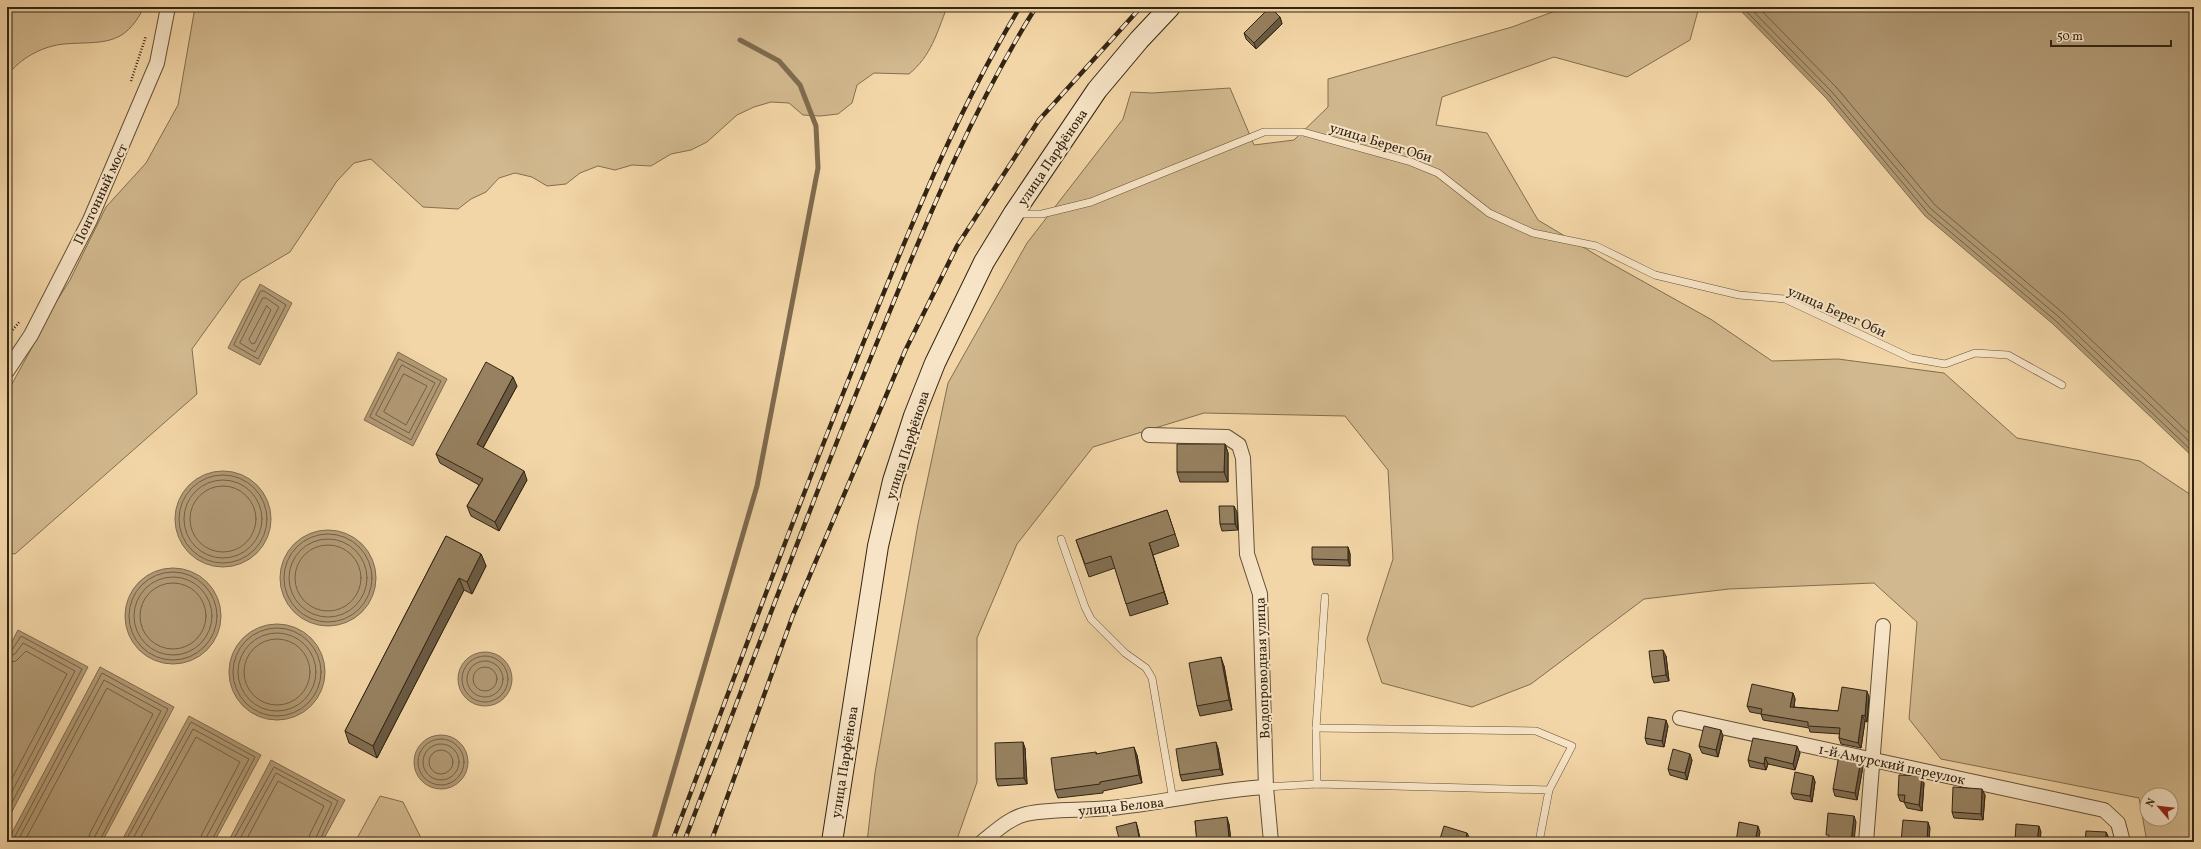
<svg xmlns="http://www.w3.org/2000/svg" width="2201" height="849" font-family="Vollkorn,serif">
	<style>
		.green { fill: #d2b88e; stroke: #826e50; fill-rule: evenodd }
		.water { fill: #b29a75; stroke: #7f6b4e }
		.lines { fill: none; stroke-linecap: round; stroke-linejoin: round }
		.shore { stroke: #726044; stroke-width: 1 }
		.stream { stroke: #7f6b4e; stroke-width: 5 }
		.lane-casing { stroke: #635138; stroke-width: 8 }
		.street-casing { stroke: #635138; stroke-width: 16 }
		.secondary-casing { stroke: #332513; stroke-width: 22 }
		.path { stroke: #332513; stroke-width: 2.5; stroke-dasharray: 1 2; stroke-linecap: butt }
		.lane { stroke: #f7e4c6; stroke-width: 7 }
		.street { stroke: #f7e4c6; stroke-width: 14 }
		.secondary { stroke: #f7e4c6; stroke-width: 20 }
		.rail-casing { stroke: #332513; stroke-width: 4.5 }
		.rail { stroke: #f7e4c6; stroke-width: 3; stroke-dasharray: 9; stroke-linecap: butt }
		.wall { fill: #826f53; stroke: #332513 }
		.shaded-wall { fill: #6a5a43; stroke: #332513 }
		.building { fill: #978160; stroke: #332513 }
		.labels { text-anchor: middle; stroke-width: 4; stroke-linejoin: round; paint-order: stroke }
		.street-label { font-size: 14px; fill: #332513; stroke: #f7e4c6 }
	</style>
	<rect width="100%" height="100%" fill="#f3d6a7"/>
	<filter id="stains"><feTurbulence type="fractalNoise" baseFrequency=".005" numOctaves="4"/><feColorMatrix values="0 0 0 0 .2 0 0 0 0 .09 0 0 0 0 .02 0 0 0 .5 -.17"/></filter>
	<radialGradient id="worn" r=".72"><stop offset=".6" stop-color="#630" stop-opacity="0"/><stop offset="1" stop-color="#630" stop-opacity=".3"/></radialGradient>
	<g class="green">
		<path d="M7,7H144C124,48 102,41 64,44C43,46 20,58 7,76Z"/>
		<path d="M195,7H947C937,33 931,56 909,74L874,73L857,85L852,103L838,114L820,116L803,115L789,103L771,102L754,107L737,115L707,142L691,150L671,154L651,166L632,165L615,170L598,166L580,173L566,184L547,186L532,177L515,173L499,178L486,192L471,199L458,209L423,207L371,159L354,163L337,181L290,252L241,281L192,349L197,394L15,554L7,553V393L42,329L49,313L70,280L106,207L146,163L178,105Z"/>
		<path d="M1566,7H1699L1690,40L1627,77L1554,57L1442,97L1436,125L1487,133L1538,220L1603,259L1712,320L1772,361L1838,359L1944,373L2017,438L2140,461L2194,497V842H2147L2139,798L1941,759L1909,719L1917,622L1874,583L1729,589L1644,599L1531,684L1472,707L1382,683L1367,639L1393,559L1388,470L1345,416L1204,413L1093,447L1017,544L977,638V782L956,842H867L875,773L918,524L948,383L1027,243L1123,119L1131,92L1152,93L1230,88L1254,145L1294,140L1328,107V79L1512,27ZM2147,795H2171V819H2147Z"/>
		<polygon points="380,796 403,802 423,842 355,842"/>
	</g>
	<g class="water">
		<polygon points="1737,7 2194,7 2194,458 2053,324 1925,216 1826,98"/>
		<polygon points="260,284 292,303 260,365 228,348"/>
		<polygon points="398,352 447,379 413,446 364,420"/>
		<circle cx="223" cy="519" r="48"/>
		<circle cx="328" cy="578" r="48"/>
		<circle cx="173" cy="616" r="48"/>
		<circle cx="277" cy="672" r="48"/>
		<polygon points="18,630 88,667 7,821 7,651"/>
		<circle cx="485" cy="679" r="27"/>
		<polygon points="100,667 174,707 102,842 7,842"/>
		<polygon points="189,716 261,755 214,842 121,842"/>
		<circle cx="441" cy="762" r="27"/>
		<polygon points="271,760 345,800 322,842 228,842"/>
	</g>
	<g class="lines">
		<g class="shore">
			<polyline points="1742,7 1829,95 1928,213 2056,321 2194,453"/>
			<polyline points="1749,7 1832,92 1931,209 2059,317 2194,446"/>
			<polyline points="1758,7 1837,88 1935,205 2063,313 2194,438"/>
			<polygon points="261,291 264,291 286,305 258,359 234,345"/>
			<polygon points="263,298 266,298 279,307 255,352 240,343"/>
			<polygon points="267,306 271,310 255,343 252,344 249,340"/>
			<polygon points="399,359 441,381 411,440 370,417"/>
			<polygon points="402,365 435,383 409,433 376,415"/>
			<polygon points="404,374 427,386 406,425 384,412"/>
			<circle cx="223" cy="519" r="44"/>
			<circle cx="223" cy="519" r="39"/>
			<circle cx="223" cy="519" r="33"/>
			<circle cx="328" cy="578" r="44"/>
			<circle cx="328" cy="578" r="39"/>
			<circle cx="328" cy="578" r="33"/>
			<circle cx="173" cy="616" r="44"/>
			<circle cx="173" cy="616" r="39"/>
			<circle cx="173" cy="616" r="33"/>
			<circle cx="277" cy="672" r="44"/>
			<circle cx="277" cy="672" r="39"/>
			<circle cx="277" cy="672" r="33"/>
			<polyline points="7,652 12,650 21,636 82,669 7,812"/>
			<circle cx="485" cy="679" r="23"/>
			<polyline points="7,657 15,654 23,643 75,671 7,801"/>
			<circle cx="485" cy="679" r="18"/>
			<polyline points="7,663 16,661 26,651 67,674 7,788"/>
			<circle cx="485" cy="679" r="12"/>
			<circle cx="441" cy="762" r="23"/>
			<circle cx="441" cy="762" r="18"/>
			<circle cx="441" cy="762" r="12"/>
			<polyline points="12,842 102,673 168,709 99,842"/>
			<polyline points="17,842 104,680 161,711 95,836 94,842"/>
			<polyline points="24,842 107,688 153,714 90,833 88,842"/>
			<polyline points="125,842 191,722 255,757 211,842"/>
			<polyline points="131,842 193,729 249,759 207,836 206,842"/>
			<polyline points="138,842 196,737 240,762 202,834 200,842"/>
			<polyline points="232,842 274,767 338,801 319,842"/>
			<polyline points="238,842 276,773 332,803 314,842"/>
			<polyline points="245,842 278,781 324,806 310,834 308,842"/>
		</g>
		<polyline class="stream" points="653,842 757,486 818,168 816,126 800,85 779,61 740,40"/>
		<defs>
			<g id="lane">
				<polyline points="1017,214 1042,214 1091,202 1264,132 1303,132 1411,162 1438,173 1489,213 1533,233 1596,246 1655,275 1739,295 1785,299 1911,358 1945,364 1975,353 2008,355 2062,385"/>
				<polyline points="1061,539 1085,607 1091,619 1125,653 1146,668 1152,678 1173,800"/>
				<polyline points="1316,728 1536,731 1572,746 1549,790"/>
				<polyline points="1317,784 1316,728 1325,597"/>
				<polyline points="1266,787 1317,784 1549,790 1539,842"/>
			</g>
			<g id="street">
				<polyline points="7,371 31,335 90,220 157,63 168,7"/>
				<polyline points="1149,435 1227,437 1239,445 1243,458 1247,554 1260,594 1266,787 1271,842"/>
				<polyline points="1680,718 2104,810 2118,823 2123,842"/>
				<path d="M982,842C995,832 1009,818 1026,814C1053,808 1082,811 1110,808C1163,803 1214,790 1266,787"/>
				<polyline points="1866,842 1883,626"/>
			</g>
			<polyline id="secondary" points="832,842 878,546 893,481 914,416 935,363 984,262 1014,213 1097,90 1139,40 1170,7"/>
		</defs>
		<use href="#lane" class="lane-casing"/>
		<use href="#street" class="street-casing"/>
		<use href="#secondary" class="secondary-casing"/>
		<g class="path">
			<polyline points="131,81 146,36"/>
			<polyline points="7,337 20,321"/>
		</g>
		<use href="#lane" class="lane"/>
		<use href="#street" class="street"/>
		<use href="#secondary" class="secondary"/>
		<defs>
			<g id="rail">
				<path d="M672,842C738,669 801,495 871,324C915,216 959,107 1020,7"/>
				<path d="M684,842C750,669 814,494 885,323C929,215 974,106 1036,7"/>
				<polyline points="711,842 793,615 905,351 957,246 1039,120 1141,7"/>
			</g>
		</defs>
		<use href="#rail" class="rail-casing"/>
		<use href="#rail" class="rail"/>
	</g>
	<g class="wall">
		<polygon points="1280,17 1282,24 1256,49 1246,39 1244,33"/>
		<polygon points="517,386 483,448 527,480 499,531 471,516 467,506 479,485 440,463 436,454"/>
		<polygon points="1225,444 1228,453 1228,482 1180,482 1177,472"/>
		<polygon points="1167,510 1179,546 1153,555 1168,604 1130,616 1115,568 1089,577 1076,540"/>
		<polygon points="1237,512 1238,530 1222,531 1220,524"/>
		<polygon points="446,536 481,554 486,566 472,594 464,590 377,758 349,743 345,731"/>
		<polygon points="1348,547 1350,554 1350,566 1314,565 1312,559"/>
		<polygon points="1666,656 1669,681 1654,683 1652,677"/>
		<polygon points="1224,666 1232,710 1200,716 1197,706"/>
		<polygon points="1793,693 1795,699 1794,707 1838,711 1869,697 1867,722 1865,721 1861,748 1841,744 1839,738 1840,734 1810,732 1809,728 1763,720 1761,714 1750,712 1747,706"/>
		<polygon points="1668,726 1664,747 1647,744 1645,738"/>
		<polygon points="1723,736 1718,757 1702,753 1699,746"/>
		<polygon points="1025,748 1027,784 998,786 996,779"/>
		<polygon points="1218,748 1223,775 1182,781 1180,775"/>
		<polygon points="1096,752 1097,754 1137,755 1142,783 1103,791 1103,793 1058,798 1055,790"/>
		<polygon points="1800,753 1795,770 1768,764 1766,770 1750,767 1748,760"/>
		<polygon points="1692,760 1687,780 1670,775 1668,769"/>
		<polygon points="1863,766 1857,800 1835,796 1833,789"/>
		<polygon points="1813,776 1815,782 1812,802 1794,799 1791,793"/>
		<polygon points="1924,783 1922,811 1907,808 1904,802 1900,801 1898,795"/>
		<polygon points="1985,795 1983,820 1954,818 1952,812"/>
		<polygon points="1195,821 1229,824 1231,842 1197,842"/>
	</g>
	<g class="shaded-wall">
		<polygon points="1280,17 1282,24 1256,49 1254,43"/>
		<polygon points="513,377 517,386 480,453 477,444"/>
		<polygon points="1225,444 1228,453 1228,482 1224,472"/>
		<polygon points="524,471 527,480 499,531 495,522"/>
		<polygon points="1234,506 1237,512 1238,530 1235,524"/>
		<polygon points="1149,543 1153,555 1168,604 1164,592"/>
		<polygon points="1348,547 1350,554 1350,566 1348,560"/>
		<polygon points="481,554 486,566 472,594 467,582"/>
		<polygon points="459,578 464,590 377,758 373,746"/>
		<polygon points="1663,650 1666,656 1669,681 1666,675"/>
		<polygon points="1221,657 1224,666 1232,710 1229,700"/>
		<polygon points="1867,691 1869,697 1867,722 1865,716"/>
		<polygon points="1793,693 1795,699 1793,713 1790,707"/>
		<polygon points="1862,715 1865,721 1861,748 1858,743"/>
		<polygon points="1666,720 1668,726 1664,747 1662,741"/>
		<polygon points="1721,730 1723,736 1718,757 1716,750"/>
		<polygon points="1023,742 1025,748 1027,784 1024,778"/>
		<polygon points="1216,742 1218,748 1223,775 1220,769"/>
		<polygon points="1797,746 1800,753 1795,770 1793,764"/>
		<polygon points="1134,747 1137,755 1142,783 1139,775"/>
		<polygon points="1690,754 1692,760 1687,780 1685,773"/>
		<polygon points="1765,757 1768,764 1766,770 1764,764"/>
		<polygon points="1861,760 1863,766 1857,800 1855,793"/>
		<polygon points="1813,776 1815,782 1812,802 1810,796"/>
		<polygon points="1922,776 1924,783 1922,811 1919,805"/>
		<polygon points="1982,789 1985,795 1983,820 1981,814"/>
		<polygon points="1854,816 1856,822 1854,842 1851,842"/>
		<polygon points="1227,817 1229,824 1231,842 1229,838"/>
		<polygon points="1136,822 1138,829 1141,842 1140,842"/>
		<polygon points="1928,822 1930,828 1929,842 1927,842"/>
		<polygon points="1758,826 1760,832 1758,842 1755,842"/>
		<polygon points="2039,826 2041,832 2040,842 2037,842"/>
		<polygon points="2106,832 2109,838 2108,842 2106,842"/>
		<polygon points="1467,833 1470,839 1469,842 1465,842"/>
	</g>
	<g class="building">
		<polygon points="1270,7 1280,17 1254,43 1244,33"/>
		<polygon points="486,362 513,377 477,444 524,471 495,522 467,506 483,479 436,454"/>
		<polygon points="1177,444 1225,444 1224,472 1177,472"/>
		<polygon points="1219,506 1234,506 1235,524 1220,524"/>
		<polygon points="1167,510 1175,534 1149,543 1164,592 1126,604 1111,556 1085,564 1076,540"/>
		<polygon points="446,536 481,554 467,582 459,578 373,746 345,731"/>
		<polygon points="1312,547 1348,547 1348,560 1312,559"/>
		<polygon points="1663,650 1666,675 1652,677 1649,651"/>
		<polygon points="1221,657 1229,700 1197,706 1189,663"/>
		<polygon points="1752,684 1793,693 1790,707 1838,711 1842,687 1867,691 1865,716 1862,715 1858,743 1839,738 1840,728 1808,726 1808,722 1761,714 1762,709 1747,706"/>
		<polygon points="1648,717 1666,720 1662,741 1645,738"/>
		<polygon points="1704,726 1721,730 1716,750 1699,746"/>
		<polygon points="1753,738 1797,746 1793,764 1765,757 1764,764 1748,760"/>
		<polygon points="1023,742 1024,778 996,779 995,743"/>
		<polygon points="1216,742 1220,769 1180,775 1176,749"/>
		<polygon points="1134,747 1139,775 1100,782 1100,784 1055,790 1051,758 1096,752 1096,754"/>
		<polygon points="1673,749 1690,754 1685,773 1668,769"/>
		<polygon points="1839,755 1861,760 1855,793 1833,789"/>
		<polygon points="1795,772 1813,776 1810,796 1791,793"/>
		<polygon points="1899,775 1922,776 1919,805 1904,802 1905,795 1898,795"/>
		<polygon points="1953,787 1982,789 1981,814 1952,812"/>
		<polygon points="1828,813 1854,816 1851,842 1828,842 1829,835 1826,835"/>
		<polygon points="1227,817 1229,838 1197,842 1195,821"/>
		<polygon points="1903,820 1928,822 1927,842 1901,842"/>
		<polygon points="1136,822 1140,842 1120,842 1116,827"/>
		<polygon points="1739,822 1758,826 1755,842 1736,842"/>
		<polygon points="2016,824 2039,826 2037,842 2015,842"/>
		<polygon points="1444,826 1467,833 1465,842 1439,842"/>
		<polygon points="2086,831 2106,832 2106,842 2085,842"/>
	</g>
	<g class="labels">
		<g class="street-label">
			<text transform="translate(1381 142) rotate(17)" y="5">улица Берег Оби</text>
			<text transform="translate(1052 157) rotate(-56)" y="5">улица Парфёнова</text>
			<text transform="translate(100 194) rotate(-65)" y="5">Понтонный мост</text>
			<text transform="translate(1837 311) rotate(24)" y="5">улица Берег Оби</text>
			<text transform="translate(907 445) rotate(-72)" y="5">улица Парфёнова</text>
			<text transform="translate(1262 668) rotate(-92)" y="5">Водопроводная улица</text>
			<text transform="translate(844 762) rotate(-81)" y="5">улица Парфёнова</text>
			<text transform="translate(1892 764) rotate(12)" y="5">1-й Амурский переулок</text>
			<text transform="translate(1121 806) rotate(-6)" y="5">улица Белова</text>
		</g>
	</g>
	<rect width="2201" height="849" fill="none" stroke="#f3d6a7" stroke-width="24"/>
	<rect x="8" y="8" width="2185" height="833" fill="none" stroke="#332513" stroke-width="2"/>
	<rect x="12" y="12" width="2177" height="825" fill="none" stroke="#332513"/>
	<g transform="translate(2159 807) rotate(298)"><circle r="19" fill="#f7e4c6" stroke="#a9987e"/>
	<path d="M0-3L7 15L0 10L-7 15Z" fill="#8f2418"/>
	<text y="-6" font-size="11" font-weight="bold" text-anchor="middle" fill="#332513">N</text>
	</g>
	<path d="M2051 40v6h120v-6" fill="none" stroke="#332513" stroke-width="2"/>
	<text x="2057" y="40" font-size="12" fill="#332513" stroke="#f7e4c6" stroke-width="3" paint-order="stroke">50 m</text>
	<rect width="100%" height="100%" filter="url(#stains)"/>
	<rect width="100%" height="100%" fill="url(#worn)"/>
</svg>
